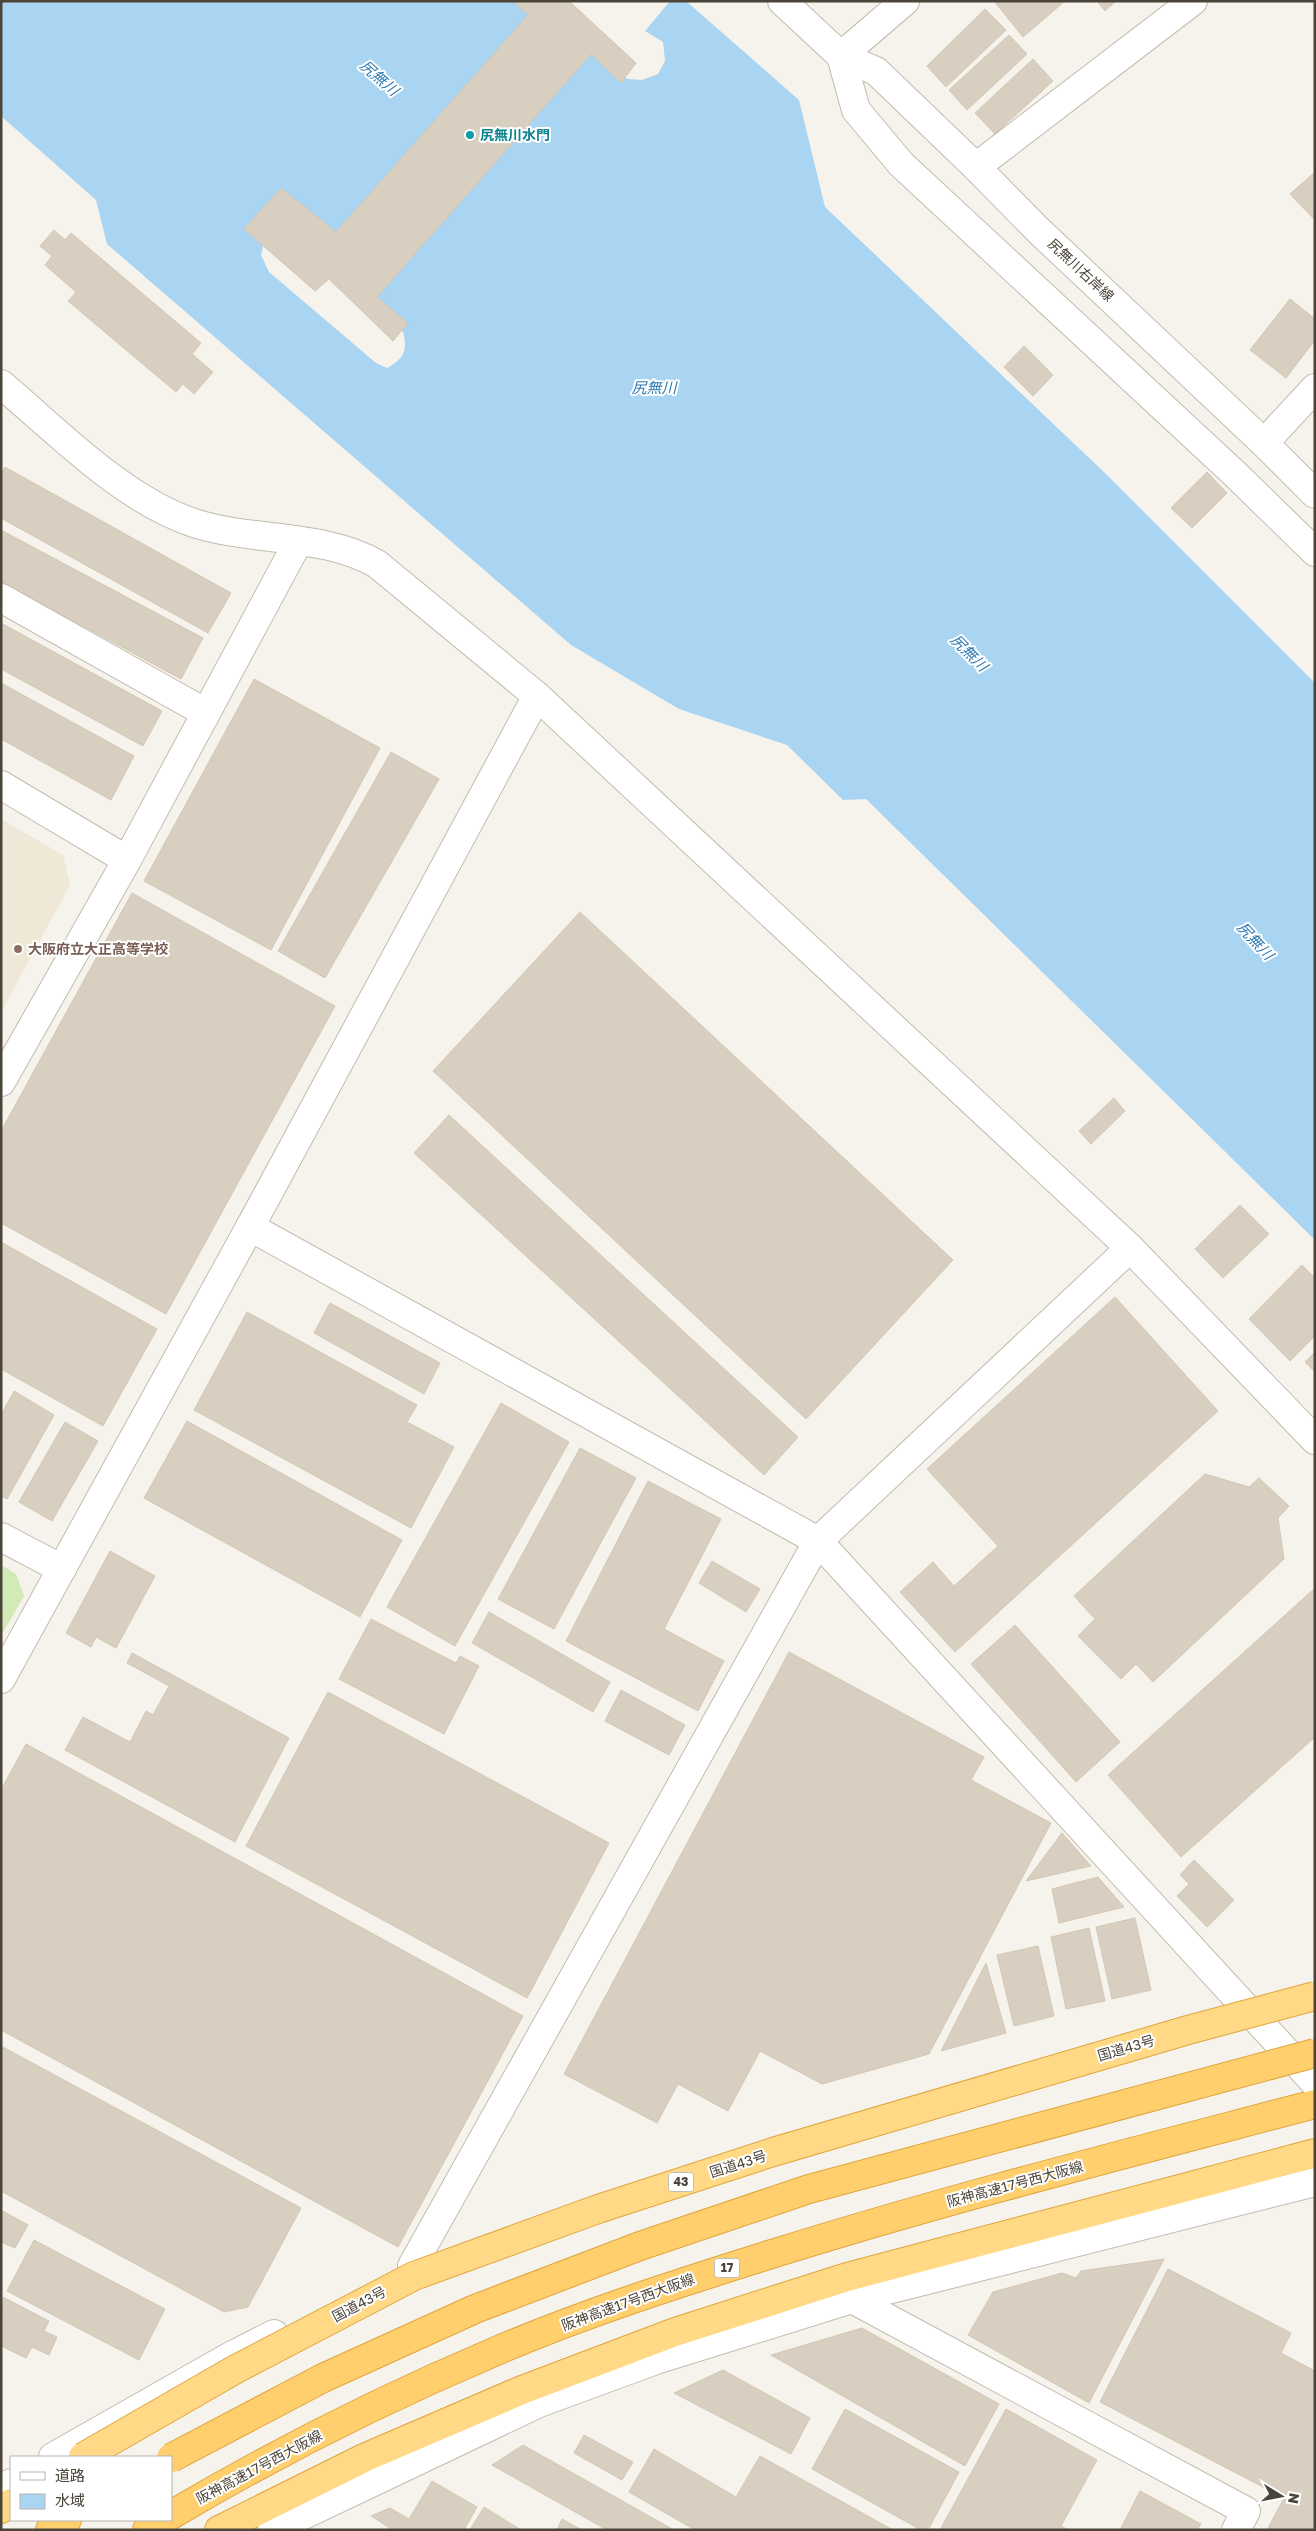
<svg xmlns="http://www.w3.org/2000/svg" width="1316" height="2531" font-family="'Golos Text','Noto Sans JP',sans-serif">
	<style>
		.education { fill: #efe8d6 }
		.green { fill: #d2eab5 }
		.water { fill: #a9d4f2; fill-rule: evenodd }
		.building { fill: #d8cfc1; stroke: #d3c7b4 }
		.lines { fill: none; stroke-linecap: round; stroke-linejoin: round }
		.minor-casing { stroke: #c2bbae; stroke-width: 30 }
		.tertiary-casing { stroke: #c2bbae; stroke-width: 30 }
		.trunk-casing { stroke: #e0a43c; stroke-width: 30 }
		.motorway-casing { stroke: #e0a43c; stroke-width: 30 }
		.minor { stroke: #fff; stroke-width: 28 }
		.tertiary { stroke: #fff; stroke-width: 28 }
		.trunk { stroke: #ffd985; stroke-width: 28 }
		.motorway { stroke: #ffcf6e; stroke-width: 28 }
		.trunk-bridge-casing { stroke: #e0a43c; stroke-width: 30; stroke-linecap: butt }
		.motorway-bridge-casing { stroke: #e0a43c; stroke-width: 30; stroke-linecap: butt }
		.trunk-bridge { stroke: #ffd985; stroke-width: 28 }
		.motorway-bridge { stroke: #ffcf6e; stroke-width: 28 }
		.culture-dot { fill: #0f9aa8; stroke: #fff; stroke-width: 2 }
		.education-dot { fill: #8d6e63; stroke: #fff; stroke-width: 2 }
		.labels { text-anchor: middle; stroke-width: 4; stroke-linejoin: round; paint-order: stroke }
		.shield { fill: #fff; stroke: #817c74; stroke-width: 1 }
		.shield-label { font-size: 12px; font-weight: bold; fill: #4b4439 }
		.culture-label { font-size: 14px; font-weight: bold; fill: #0d838f; stroke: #fff; text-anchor: start }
		.street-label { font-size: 14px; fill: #4b4439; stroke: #fff }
		.education-label { font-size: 14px; font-weight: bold; fill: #785e54; stroke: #fff; text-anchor: start }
		.water-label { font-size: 15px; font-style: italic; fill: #2e7ab2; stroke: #fff }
	</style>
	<rect width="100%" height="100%" fill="#f6f3ec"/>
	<polygon class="education" points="1,819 63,855 70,885 1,1012"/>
	<polygon class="green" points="1,1565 16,1574 24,1596 1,1636"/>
	<path class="water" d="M1,1H529L590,43L627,79L642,80L658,74L665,61L663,42L645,31L670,1H686L799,100L825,207L1106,474L1315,683V1240L866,799L843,800L787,745L679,709L571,645L107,244L96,200L1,116ZM294,232L403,332C408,350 404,359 387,368L376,363L269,272L261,255L265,238Z"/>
	<g class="building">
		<polygon points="513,1 569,1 636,63 621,83 591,54 377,297 408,323 393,341 329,279 315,291 244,229 281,188 336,232 528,15"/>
		<polygon points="994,1 1065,1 1023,37"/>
		<polygon points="1097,1 1116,1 1105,11"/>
		<polygon points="985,9 1006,30 946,87 927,66"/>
		<polygon points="1009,35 1027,54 967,110 949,90"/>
		<polygon points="1033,59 1053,81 995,134 975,113"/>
		<polygon points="1315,172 1315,217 1313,218 1290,194"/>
		<polygon points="54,230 65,240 71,233 201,343 192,354 213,372 194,394 183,384 176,392 68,301 76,292 45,265 52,256 40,246"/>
		<polygon points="1290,299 1315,319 1315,340 1286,378 1250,350"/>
		<polygon points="1024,346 1053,375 1033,396 1004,367"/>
		<polygon points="5,467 231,593 208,633 1,518 1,474"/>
		<polygon points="1207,472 1227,493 1192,528 1171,508"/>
		<polygon points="1,530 203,638 181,679 1,582"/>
		<polygon points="1,623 162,711 143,746 1,669"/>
		<polygon points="254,679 380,748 271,950 144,881"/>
		<polygon points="1,683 134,756 111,800 1,739"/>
		<polygon points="391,752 439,779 325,978 278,951"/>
		<polygon points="132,893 335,1006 166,1314 1,1223 1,1131"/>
		<polygon points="580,912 953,1260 806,1419 433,1071"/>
		<polygon points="1114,1098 1125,1111 1091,1144 1079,1131"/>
		<polygon points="449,1115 798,1437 764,1475 414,1153"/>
		<polygon points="1240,1205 1269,1234 1223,1278 1195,1249"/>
		<polygon points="1,1242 157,1329 103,1426 1,1369"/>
		<polygon points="1302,1265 1315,1278 1315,1336 1290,1361 1249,1319"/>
		<polygon points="1115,1297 1218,1411 955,1652 900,1592 933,1562 954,1586 998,1546 927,1469"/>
		<polygon points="330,1303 440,1363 424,1394 314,1333"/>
		<polygon points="247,1312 417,1405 407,1422 454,1447 411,1528 194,1410"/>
		<polygon points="1315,1352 1315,1372 1305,1362"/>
		<polygon points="14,1391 54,1415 7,1499 1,1496 1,1415"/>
		<polygon points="501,1403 569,1442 455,1646 387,1607"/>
		<polygon points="187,1421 402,1540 360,1617 144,1498"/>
		<polygon points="65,1422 98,1441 52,1521 19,1502"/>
		<polygon points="580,1448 636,1478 554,1629 498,1599"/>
		<polygon points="1205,1474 1249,1487 1259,1478 1289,1506 1278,1518 1284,1559 1153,1682 1136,1664 1121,1679 1078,1636 1095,1619 1074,1596"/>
		<polygon points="648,1481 721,1519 664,1629 724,1661 698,1711 566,1641"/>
		<polygon points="110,1551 155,1576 116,1648 96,1637 91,1647 66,1633"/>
		<polygon points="712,1561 760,1589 746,1612 699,1583"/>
		<polygon points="1315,1588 1315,1737 1181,1857 1108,1775"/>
		<polygon points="489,1612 610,1682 593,1712 472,1643"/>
		<polygon points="371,1619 456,1663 460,1656 479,1666 444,1734 339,1679"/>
		<polygon points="1015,1625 1120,1742 1076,1782 971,1664"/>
		<polygon points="789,1652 984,1757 971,1780 1051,1823 929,2054 822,2084 760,2051 728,2111 678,2084 657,2123 564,2074"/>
		<polygon points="132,1653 289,1738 235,1842 65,1750 83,1717 130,1742 146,1711 153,1715 169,1686 127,1663"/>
		<polygon points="621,1690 685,1725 669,1755 605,1721"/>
		<polygon points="328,1692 609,1843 527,1998 246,1846"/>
		<polygon points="26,1744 523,2016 398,2247 1,2030 1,1790"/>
		<polygon points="1062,1833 1091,1866 1026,1881"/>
		<polygon points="1194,1860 1234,1900 1207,1927 1177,1896 1189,1884 1180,1875"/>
		<polygon points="1098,1877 1124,1907 1059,1923 1052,1889"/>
		<polygon points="1135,1918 1151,1990 1112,1999 1096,1927"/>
		<polygon points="1089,1928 1105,2001 1066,2009 1051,1937"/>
		<polygon points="1038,1946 1054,2016 1014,2026 997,1955"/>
		<polygon points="986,1963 1006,2033 941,2051"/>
		<polygon points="1,2046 301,2208 248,2307 224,2312 1,2191"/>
		<polygon points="1,2210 28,2225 15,2248 1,2242"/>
		<polygon points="34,2240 165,2309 139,2360 7,2291"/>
		<polygon points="1164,2259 1089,2403 968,2335 993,2292 1062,2273 1076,2278 1081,2271"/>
		<polygon points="1168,2269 1291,2333 1281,2353 1315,2371 1315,2530 1267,2530 1284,2498 1100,2402"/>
		<polygon points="3,2297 49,2321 44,2331 57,2337 49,2355 32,2347 26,2358 1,2346"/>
		<polygon points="862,2328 999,2404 965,2466 771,2355"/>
		<polygon points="723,2370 810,2418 791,2454 674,2393"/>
		<polygon points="845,2409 959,2472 928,2530 921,2530 812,2469"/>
		<polygon points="1006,2409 1097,2460 1061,2526 1068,2530 940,2530"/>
		<polygon points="584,2435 633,2462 622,2480 574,2453"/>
		<polygon points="523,2445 674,2530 607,2530 492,2465"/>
		<polygon points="654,2449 736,2497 760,2456 893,2530 695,2530 629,2492"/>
		<polygon points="432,2481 477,2507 464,2530 393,2530 371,2516 390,2508 409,2519"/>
		<polygon points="1140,2491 1201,2524 1197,2530 1120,2530"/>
		<polygon points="484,2507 521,2530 470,2530"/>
		<polygon points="562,2519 582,2530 557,2530"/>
	</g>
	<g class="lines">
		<defs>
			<g id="minor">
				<polyline points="841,56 856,110 901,164 1235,474 1315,552"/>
				<polyline points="841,56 876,71 976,167 1038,230 1264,443 1315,494"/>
				<polyline points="841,56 905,1"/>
				<polyline points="1,598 206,713"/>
				<polyline points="250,1227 818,1541 1315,2083"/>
				<polyline points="1,1679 250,1227 537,696"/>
				<polyline points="412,2266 818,1541 1130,1248"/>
				<polyline points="852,2299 1246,2511 1236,2530"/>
			</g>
			<g id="tertiary">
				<polyline points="782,1 841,56"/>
				<polyline points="976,167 1193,1"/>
				<path d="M1,384C58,432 122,499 194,523C252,542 324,533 377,564L537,696L1130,1248L1315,1440"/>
				<polyline points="1264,443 1315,388"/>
				<polyline points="1,785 127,860"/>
				<polyline points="1,1082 127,860 298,542"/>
				<polyline points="1,1537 62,1569"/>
				<polyline points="53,2457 229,2357 274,2334"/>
				<polyline points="1,2489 11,2483"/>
				<polyline points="272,2530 539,2403 656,2360 852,2299 1315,2182"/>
			</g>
			<g id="trunk">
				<polyline points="1,2509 11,2503"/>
				<polyline points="219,2530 366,2457 522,2390 675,2332 847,2277 1315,2153"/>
			</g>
			<g id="motorway">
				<path d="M171,2515C274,2454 383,2399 494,2352C580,2315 670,2286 759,2258C943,2200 1129,2153 1315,2104"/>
				<polyline points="50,2530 67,2520"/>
				<polyline points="147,2530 164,2520"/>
			</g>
		</defs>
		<use href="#minor" class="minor-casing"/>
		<use href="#tertiary" class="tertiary-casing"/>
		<use href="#trunk" class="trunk-casing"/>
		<use href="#motorway" class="motorway-casing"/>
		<use href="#minor" class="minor"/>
		<use href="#tertiary" class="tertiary"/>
		<use href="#trunk" class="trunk"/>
		<use href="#motorway" class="motorway"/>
		<defs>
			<polyline id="trunk-bridge" points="83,2457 236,2369 414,2276 598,2209 773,2152 1188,2030 1315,1996"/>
			<polyline id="motorway-bridge" points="171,2458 323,2378 475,2309 640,2246 809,2189 1315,2053"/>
		</defs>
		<use href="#trunk-bridge" class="trunk-bridge-casing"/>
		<use href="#motorway-bridge" class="motorway-bridge-casing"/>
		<use href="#trunk-bridge" class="trunk-bridge"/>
		<use href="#motorway-bridge" class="motorway-bridge"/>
	</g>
	<circle class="culture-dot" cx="470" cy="135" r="5"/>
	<circle class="education-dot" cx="18" cy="949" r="5"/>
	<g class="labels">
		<g class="shield">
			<rect x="668.5" y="2172.5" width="25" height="19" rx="4"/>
			<rect x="714.5" y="2258.5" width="25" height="19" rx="4"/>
		</g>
		<g class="shield-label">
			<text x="681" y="2186">43</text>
			<text x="727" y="2272">17</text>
		</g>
		<g class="culture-label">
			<text x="480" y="140">尻無川水門</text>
		</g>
		<g class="street-label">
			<text transform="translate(1081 270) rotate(43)" y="5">尻無川右岸線</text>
			<text transform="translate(1126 2048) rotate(-16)" y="5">国道43号</text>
			<text transform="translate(738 2164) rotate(-18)" y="5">国道43号</text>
			<text transform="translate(1015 2184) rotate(-15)" y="5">阪神高速17号西大阪線</text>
			<text transform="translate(628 2302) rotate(-20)" y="5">阪神高速17号西大阪線</text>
			<text transform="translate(359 2304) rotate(-28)" y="5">国道43号</text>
			<text transform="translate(259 2467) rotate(-28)" y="5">阪神高速17号西大阪線</text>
		</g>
		<g class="education-label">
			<text x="28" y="954">大阪府立大正高等学校</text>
		</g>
		<g class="water-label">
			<text transform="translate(379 78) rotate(41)" y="5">尻無川</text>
			<text x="654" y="393">尻無川</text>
			<text transform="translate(969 653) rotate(45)" y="5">尻無川</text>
			<text transform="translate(1255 941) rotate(47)" y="5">尻無川</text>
		</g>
	</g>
	<rect width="1316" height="2531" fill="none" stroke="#4b4439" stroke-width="5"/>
	<rect x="10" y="2456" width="162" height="65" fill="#ffffff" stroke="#b7b4b0"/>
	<rect x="20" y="2472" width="25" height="8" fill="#ffffff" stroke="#b7b4b0"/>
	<text x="55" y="2481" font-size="15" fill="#4b4439">道路</text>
	<rect x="20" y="2494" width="25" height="15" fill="#a9d4f2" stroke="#b7b4b0"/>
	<text x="55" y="2506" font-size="15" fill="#4b4439">水域</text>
	<g transform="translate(1281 2496) rotate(100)" stroke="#ffffff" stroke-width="4" paint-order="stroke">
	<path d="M0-4L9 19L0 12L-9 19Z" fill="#4b4439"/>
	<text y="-8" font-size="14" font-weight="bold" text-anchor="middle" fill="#4b4439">N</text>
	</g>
</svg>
